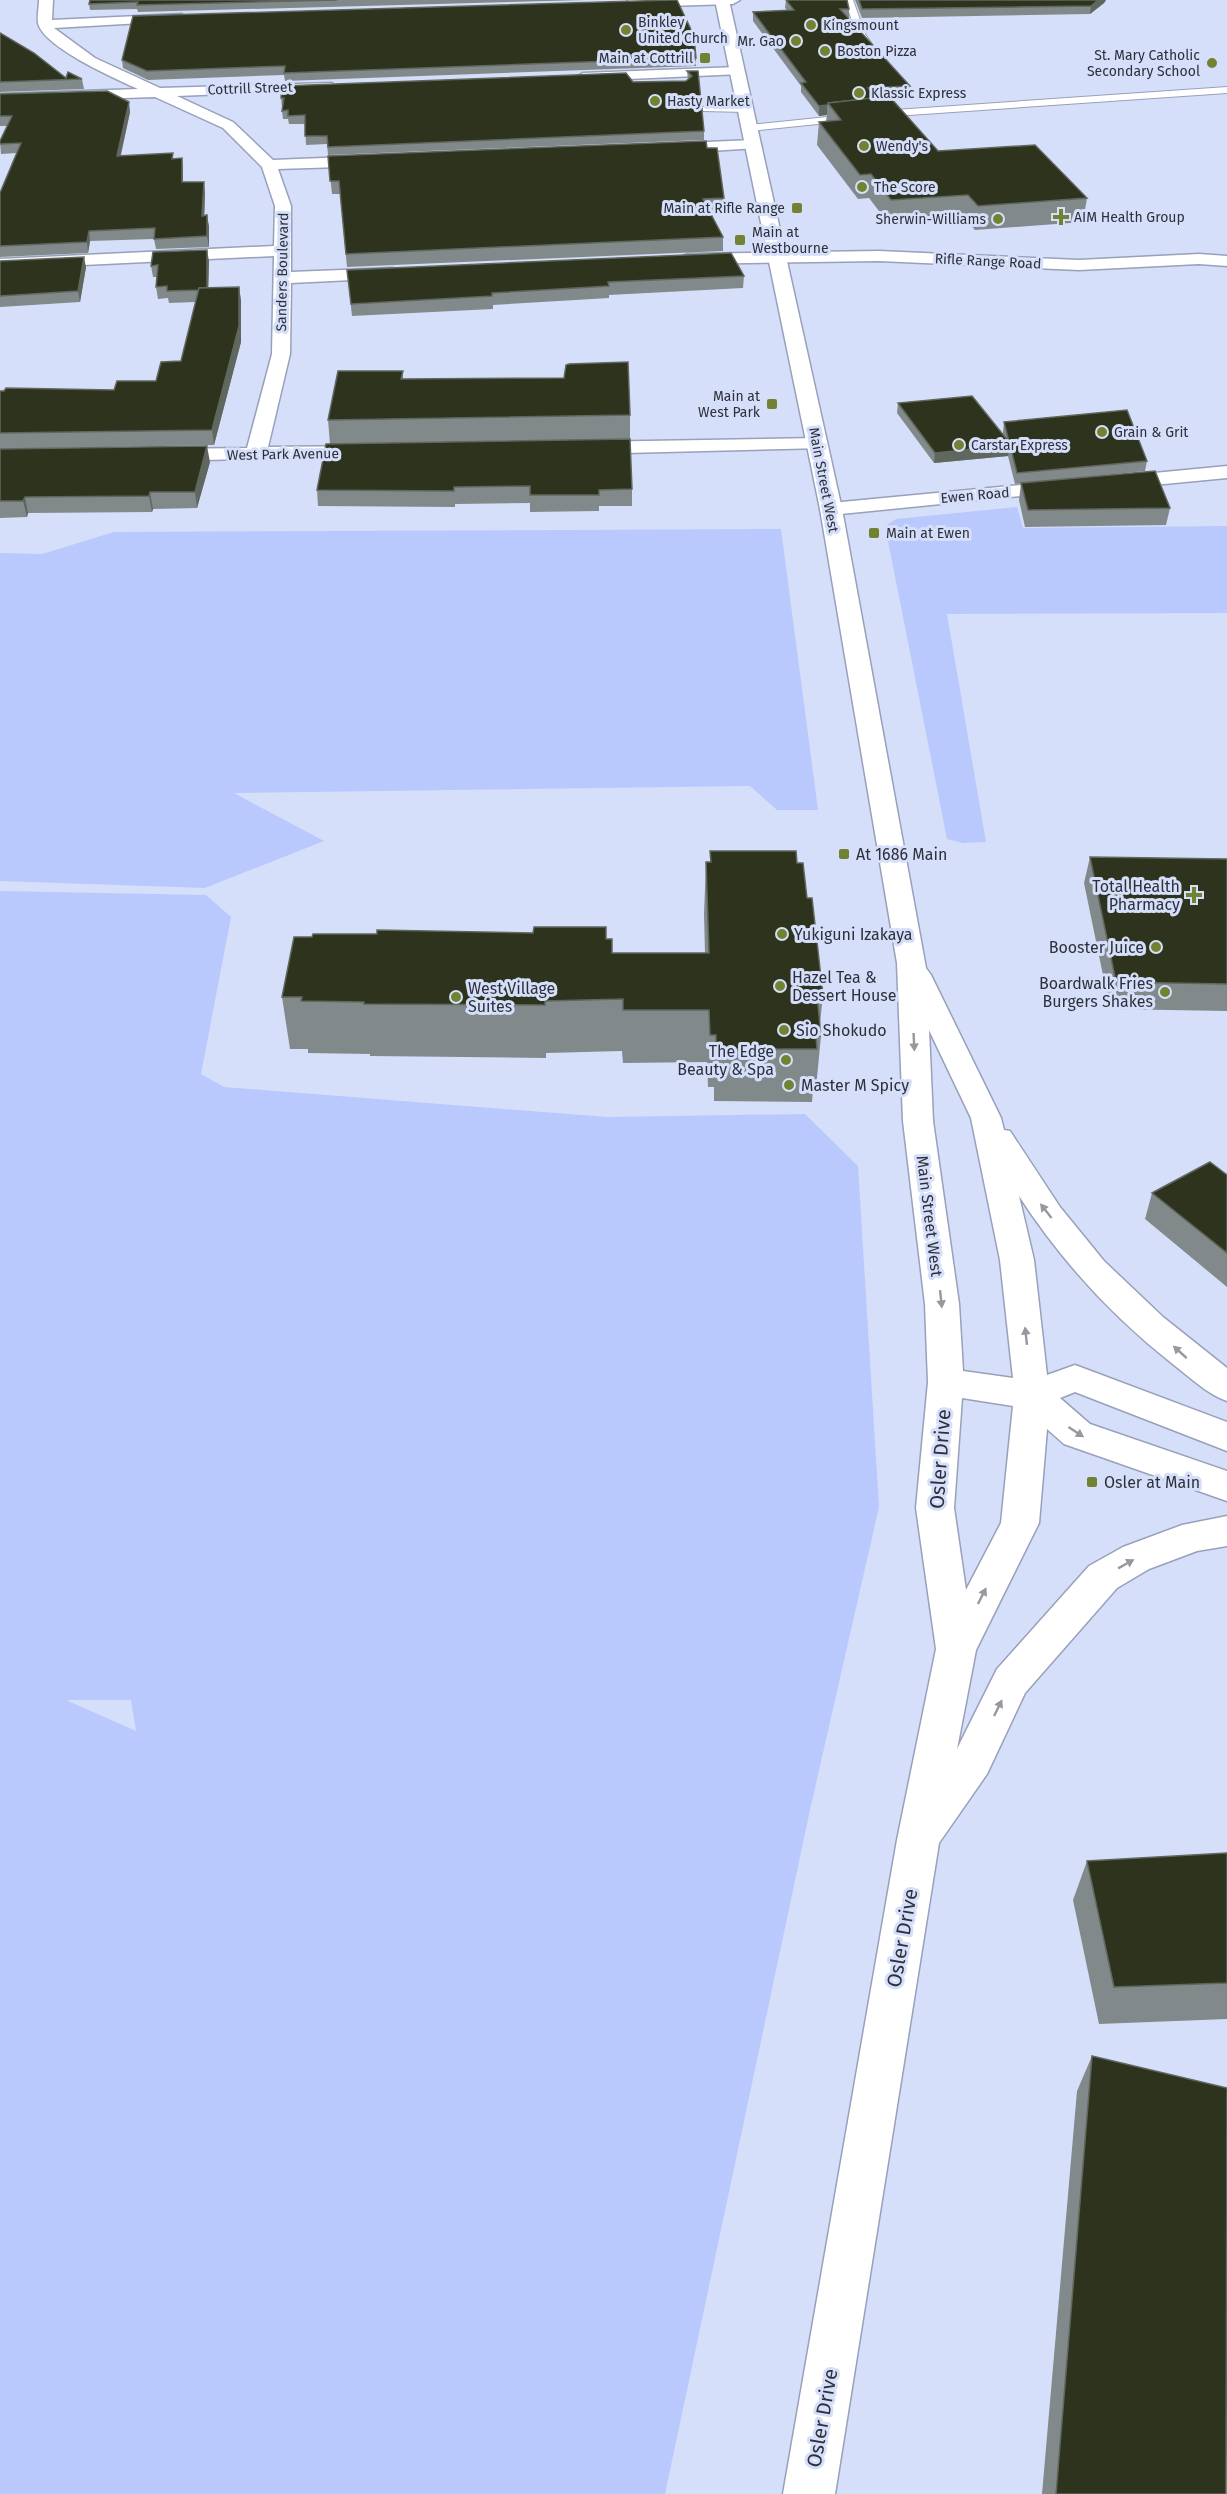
<svg xmlns="http://www.w3.org/2000/svg" width="1227" height="2494" font-family="'Fira Sans',sans-serif">
	<style>
		.green { fill: #b9c9fd; fill-rule: evenodd }
		.lines { fill: none; stroke-linecap: round; stroke-linejoin: round }
		.lane-casing { stroke: #98a0ba; stroke-width: 2 }
		.street-casing { stroke: #98a0ba; stroke-width: 3 }
		.secondary-casing { stroke: #98a0ba; stroke-width: 3 }
		.lane { fill: #fff; fill-rule: evenodd }
		.street { fill: #fff; fill-rule: evenodd }
		.secondary { fill: #fff; fill-rule: evenodd }
		.wall { fill: #82898b }
		.shaded-wall { fill: #60675f }
		.building { fill: #2d331c; stroke: #60675f; stroke-width: 1.5 }
		.oneway { fill: #96989d }
		.poi-dot { fill: #718333; stroke: #d6dffa; stroke-width: 2 }
		.labels { text-anchor: middle; stroke-width: 6; stroke-linejoin: round; paint-order: stroke }
		.far-poi-label { font-size: 14px; fill: #2d303b; stroke: #d6dffa; text-anchor: start }
		.far-street-label { font-size: 14px; fill: #2d303b; stroke: #d6dffa }
		.poi-label { font-size: 16px; fill: #2d303b; stroke: #d6dffa; text-anchor: start }
		.street-label { font-size: 16px; fill: #2d303b; stroke: #d6dffa }
		.near-street-label { font-size: 20px; fill: #2d303b; stroke: #d6dffa }
	</style>
	<rect width="100%" height="100%" fill="#d6dffa"/>
	<g class="green">
		<polygon points="1017,507 1023,528 1227,526 1227,613 947,614 986,842 963,843 947,839 885,526 896,519"/>
		<polygon points="781,529 818,810 777,810 750,786 234,793 324,841 205,888 0,881 0,553 42,554 114,532"/>
		<path d="M0,891L206,895L231,917L201,1074L224,1087L607,1117L805,1114L858,1166L879,1507L810,1810L665,2494H0ZM131,1700L136,1731L68,1701V1700Z"/>
	</g>
	<g class="lines">
		<defs>
			<g id="lane">
				<polygon points="845,0 853,0 865,34 878,53 872,53 857,35"/>
				<polygon points="1227,87 1227,93 895,116 750,131 746,128 750,125 895,110"/>
				<polygon points="706,106 745,106 749,109 745,112 703,111 703,107"/>
			</g>
			<g id="street">
				<path d="M39,0H53L52,20L182,14L184,17L177,21L54,28L95,58L160,88L332,83L334,86L327,90L177,96L233,122L273,160L372,156L380,161L372,166L278,169L291,206V272L393,268L402,273L393,278L291,283L290,354L268,447L367,446L374,448L377,452L374,456L164,461L157,459L154,455L157,451L164,449L247,448L272,354L274,256L0,269V259L274,246L275,206L262,167L223,128L155,97L0,102V94L138,89C116,79 43,47 38,23C37,16 39,7 39,0Z"/>
				<polygon points="629,0 740,0 733,4 633,7 626,3"/>
				<polygon points="737,67 742,68 742,74 583,81 576,77 583,73"/>
				<polygon points="753,140 758,142 761,145 758,148 661,154 653,149 661,144"/>
				<polygon points="879,251 1079,260 1199,254 1227,256 1227,266 1199,264 1079,270 879,261 687,264 678,259 687,254"/>
				<polygon points="817,438 824,440 827,444 824,448 587,454 580,452 577,448 580,444 587,442"/>
				<polygon points="1227,466 1227,478 1112,489 1105,487 1102,483 1105,479 1112,477"/>
				<polygon points="1064,481 1071,483 1074,487 1071,491 831,515 823,514 820,509 823,504 831,503"/>
			</g>
			<path id="secondary" d="M715,0H729L842,509L926,968L931,975L1001,1118L1004,1130L1010,1131L1060,1207L1104,1261L1163,1317L1227,1368V1401C1207,1394 1191,1378 1174,1365C1113,1317 1061,1261 1019,1196L1034,1260L1047,1375L1075,1365L1227,1422V1451L1075,1392L1060,1398L1090,1424L1227,1471V1501L1064,1444L1047,1429L1039,1523L976,1650L957,1749L997,1669L1089,1566L1123,1547L1182,1525L1227,1516V1546L1197,1551L1149,1569L1117,1588L1025,1693L987,1774L939,1843L835,2494H783L897,1840L936,1649L916,1508L928,1382L925,1304L903,1121L897,963L820,509ZM929,1030L971,1118L1000,1260L1013,1378L963,1371L959,1304L933,1121ZM962,1398L1013,1406L1001,1523L966,1590L954,1508Z"/>
		</defs>
		<use href="#lane" class="lane-casing"/>
		<use href="#street" class="street-casing"/>
		<use href="#secondary" class="secondary-casing"/>
		<use href="#lane" class="lane"/>
		<use href="#street" class="street"/>
		<use href="#secondary" class="secondary"/>
	</g>
	<g class="wall">
		<polygon points="90,0 587,0 138,12 137,9 90,10 89,4"/>
		<polygon points="786,0 849,9 849,18 848,18 910,86 909,95 876,97 938,151 1087,198 1083,222 975,230 966,219 889,224 869,198 858,199 817,145 819,122 826,121 827,115 819,116 801,92 801,86 753,21 753,12 787,10 785,8"/>
		<polygon points="855,0 1106,0 1104,3 1090,14 862,18"/>
		<polygon points="0,33 66,78 82,79 84,89 0,92"/>
		<polygon points="696,58 696,66 285,81 284,75 148,80 123,68 122,60"/>
		<polygon points="687,71 698,71 704,131 704,140 328,155 327,144 306,145 305,124 289,124 288,119 283,119 282,111 283,107 282,107 281,98 633,82 686,81 688,80"/>
		<polygon points="0,94 130,112 121,155 173,159 183,168 183,182 205,192 204,215 209,226 209,247 156,249 154,239 90,241 88,253 0,257 0,193 17,153 1,154 0,141 7,126 0,126"/>
		<polygon points="707,148 724,198 723,212 710,212 723,237 723,251 347,267 340,194 332,194 328,156"/>
		<polygon points="0,261 86,267 80,302 0,307"/>
		<polygon points="209,261 208,288 239,287 241,301 241,342 214,445 0,449 0,391 114,390 156,381 181,361 196,302 169,303 168,298 158,299 156,287 157,277 153,277 151,266"/>
		<polygon points="347,270 744,276 743,288 609,295 609,298 493,305 493,309 352,316"/>
		<polygon points="403,371 403,379 630,415 630,439 330,444 328,420"/>
		<polygon points="898,403 1003,435 1003,432 1004,422 1147,461 1145,471 1015,484 1008,456 934,463 897,413"/>
		<polygon points="326,444 632,489 632,506 599,506 599,511 530,512 530,503 455,504 455,507 318,506 317,490"/>
		<polygon points="0,449 210,462 197,508 153,509 152,512 28,513 27,517 0,518"/>
		<polygon points="1021,483 1170,508 1166,525 1025,527 1019,500"/>
		<polygon points="710,851 797,863 807,898 823,995 820,1023 821,1036 816,1088 813,1088 812,1102 714,1101 714,1087 708,1087 707,1062 623,1063 622,1051 546,1053 546,1058 370,1056 370,1054 308,1053 308,1049 290,1049 282,997 606,939 612,953 705,953 704,914 706,862 710,862"/>
		<polygon points="1090,857 1227,859 1227,1011 1110,1009 1084,883"/>
		<polygon points="1227,1175 1227,1287 1145,1219 1152,1193"/>
		<polygon points="1227,1853 1227,2019 1099,2024 1073,1900 1087,1861"/>
		<polygon points="1092,2056 1226,2494 1042,2494 1077,2091"/>
	</g>
	<g class="shaded-wall">
		<polygon points="1098,0 1106,0 1104,3 1090,14 1091,6"/>
		<polygon points="129,102 130,112 118,166 117,156"/>
		<polygon points="827,105 827,115 819,116 819,106"/>
		<polygon points="182,158 183,168 183,192 182,182"/>
		<polygon points="204,182 205,192 204,226 202,216"/>
		<polygon points="207,215 209,226 209,247 207,236"/>
		<polygon points="89,231 90,241 88,253 87,242"/>
		<polygon points="207,250 209,261 208,301 207,289"/>
		<polygon points="84,257 86,267 80,302 78,291"/>
		<polygon points="239,287 241,301 241,342 214,445 212,430"/>
		<polygon points="1010,445 1008,456 934,463 935,453"/>
		<polygon points="207,446 210,462 197,508 195,492"/>
		<polygon points="150,492 153,509 152,512 149,496"/>
		<polygon points="25,497 28,513 27,517 23,501"/>
	</g>
	<g class="building">
		<polygon points="90,0 337,0 137,5 138,2 89,4"/>
		<polygon points="672,0 677,0 694,36 696,58 284,73 285,66 147,71 122,60 133,16"/>
		<polygon points="786,0 847,0 849,9 840,9 910,86 868,88 877,98 828,103 827,105 819,106 801,83 806,82 753,12 794,10"/>
		<polygon points="859,0 1098,0 1091,6 862,9"/>
		<polygon points="0,33 34,53 66,78 68,72 82,79 0,82"/>
		<polygon points="687,71 698,71 704,131 328,147 327,136 305,136 305,115 288,116 288,110 282,111 284,98 281,98 282,86 626,73 633,82 686,81 692,76"/>
		<polygon points="107,91 129,102 117,156 173,153 172,159 182,158 182,182 204,182 202,216 207,215 207,236 154,239 155,228 89,231 87,242 0,246 0,193 21,143 0,144 0,141 12,116 0,116 0,94"/>
		<polygon points="889,96 938,151 1035,145 1087,198 978,206 968,195 891,200 871,174 860,175 819,122 841,120 828,103"/>
		<polygon points="706,141 707,148 717,148 724,198 703,199 723,237 346,254 339,181 330,181 328,156"/>
		<polygon points="207,250 207,288 199,288 199,290 167,291 167,286 156,287 158,265 151,266 153,252"/>
		<polygon points="731,253 744,276 608,282 609,286 492,293 492,296 351,304 347,270"/>
		<polygon points="84,257 78,291 0,296 0,261"/>
		<polygon points="239,287 239,326 212,430 0,433 0,391 4,391 6,388 114,390 117,381 156,381 161,362 181,361 199,288"/>
		<polygon points="628,362 630,415 328,420 338,371 403,371 401,379 564,378 566,365 569,364"/>
		<polygon points="972,396 1009,442 1004,422 1127,410 1147,461 1017,473 1010,445 935,453 898,403"/>
		<polygon points="630,439 632,489 599,490 599,495 530,495 530,486 454,487 454,491 317,490 326,444"/>
		<polygon points="207,446 195,492 150,492 149,496 25,497 23,501 0,501 0,449"/>
		<polygon points="1155,471 1170,508 1028,510 1021,483"/>
		<polygon points="710,851 796,851 797,863 803,863 807,898 812,898 823,995 817,995 821,1036 816,1036 817,1049 716,1049 716,1035 710,1035 709,1010 623,1010 623,999 545,1001 545,1005 364,1004 364,1002 301,1001 302,997 282,997 294,937 312,937 313,934 377,934 377,930 533,933 534,927 606,927 606,939 612,939 612,953 709,953 706,862 711,862"/>
		<polygon points="1090,857 1227,859 1227,984 1116,982"/>
		<polygon points="1210,1162 1227,1175 1227,1253 1152,1193"/>
		<polygon points="1227,1853 1227,1983 1114,1987 1087,1861"/>
		<polygon points="1092,2056 1227,2088 1226,2494 1056,2494"/>
	</g>
	<defs><path id="oneway-solid" d="M-6-.8H1V-3.2L6.5 0L1 3.2V.8H-6Z" transform="scale(1.5)"/></defs>
	<g class="oneway">
		<use href="#oneway-solid" transform="translate(914 1042) rotate(87)"/>
		<use href="#oneway-solid" transform="translate(1046 1211) rotate(-128)"/>
		<use href="#oneway-solid" transform="translate(941 1299) rotate(84)"/>
		<use href="#oneway-solid" transform="translate(1026 1336) rotate(-96)"/>
		<use href="#oneway-solid" transform="translate(1180 1352) rotate(-138)"/>
		<use href="#oneway-solid" transform="translate(1076 1432) rotate(33)"/>
		<use href="#oneway-solid" transform="translate(1126 1564) rotate(-29)"/>
		<use href="#oneway-solid" transform="translate(982 1596) rotate(-63)"/>
		<use href="#oneway-solid" transform="translate(998 1708) rotate(-64)"/>
	</g>
	<g class="poi-dot">
		<circle cx="811" cy="25" r="6"/>
		<circle cx="626" cy="30" r="6"/>
		<circle cx="796" cy="41" r="6"/>
		<circle cx="825" cy="51" r="6"/>
		<rect x="699" y="52" width="12" height="12" rx="3"/>
		<circle cx="1212" cy="63" r="6"/>
		<circle cx="859" cy="93" r="6"/>
		<circle cx="655" cy="101" r="6"/>
		<circle cx="864" cy="146" r="6"/>
		<circle cx="862" cy="187" r="6"/>
		<rect x="791" y="202" width="12" height="12" rx="3"/>
		<path d="M1058 208h6v6h6v6h-6v6h-6v-6h-6v-6h6z"/>
		<circle cx="998" cy="219" r="6"/>
		<rect x="734" y="234" width="12" height="12" rx="3"/>
		<rect x="766" y="398" width="12" height="12" rx="3"/>
		<circle cx="1102" cy="432" r="6"/>
		<circle cx="959" cy="445" r="6"/>
		<rect x="868" y="527" width="12" height="12" rx="3"/>
		<rect x="838" y="848" width="12" height="12" rx="3"/>
		<path d="M1191 886h6v6h6v6h-6v6h-6v-6h-6v-6h6z"/>
		<circle cx="782" cy="934" r="6"/>
		<circle cx="1156" cy="947" r="6"/>
		<circle cx="780" cy="986" r="6"/>
		<circle cx="1165" cy="992" r="6"/>
		<circle cx="456" cy="997" r="6"/>
		<circle cx="784" cy="1030" r="6"/>
		<circle cx="786" cy="1060" r="6"/>
		<circle cx="789" cy="1085" r="6"/>
		<rect x="1086" y="1476" width="12" height="12" rx="3"/>
	</g>
	<g class="labels">
		<g class="far-poi-label">
			<text x="638" y="27">Binkley<tspan x="638" dy="16">United Church</tspan></text>
			<text x="823" y="30">Kingsmount</text>
			<text x="784" y="46" text-anchor="end">Mr. Gao</text>
			<text x="837" y="56">Boston Pizza</text>
			<text x="1200" y="60" text-anchor="end">St. Mary Catholic<tspan x="1200" dy="16">Secondary School</tspan></text>
			<text x="693" y="63" text-anchor="end">Main at Cottrill</text>
			<text x="871" y="98">Klassic Express</text>
			<text x="667" y="106">Hasty Market</text>
			<text x="876" y="151">Wendy's</text>
			<text x="874" y="192">The Score</text>
			<text x="785" y="213" text-anchor="end">Main at Rifle Range</text>
			<text x="1074" y="222">AIM Health Group</text>
			<text x="986" y="224" text-anchor="end">Sherwin-Williams</text>
			<text x="752" y="237">Main at<tspan x="752" dy="16">Westbourne</tspan></text>
			<text x="760" y="401" text-anchor="end">Main at<tspan x="760" dy="16">West Park</tspan></text>
			<text x="1114" y="437">Grain &amp; Grit</text>
			<text x="971" y="450">Carstar Express</text>
			<text x="886" y="538">Main at Ewen</text>
		</g>
		<g class="far-street-label">
			<text transform="translate(250 88) rotate(-2)" y="5">Cottrill Street</text>
			<text transform="translate(988 261) rotate(3)" y="5">Rifle Range Road</text>
			<text transform="translate(282 272) rotate(-89)" y="5">Sanders Boulevard</text>
			<text transform="translate(283 454) rotate(-1)" y="5">West Park Avenue</text>
			<text transform="translate(824 480) rotate(79)" y="5">Main Street West</text>
			<text transform="translate(975 495) rotate(-5)" y="5">Ewen Road</text>
		</g>
		<g class="poi-label">
			<text x="856" y="860">At 1686 Main</text>
			<text x="1180" y="892" text-anchor="end">Total Health<tspan x="1180" dy="18">Pharmacy</tspan></text>
			<text x="794" y="940">Yukiguni Izakaya</text>
			<text x="1144" y="953" text-anchor="end">Booster Juice</text>
			<text x="792" y="983">Hazel Tea &amp;<tspan x="792" dy="18">Dessert House</tspan></text>
			<text x="1153" y="989" text-anchor="end">Boardwalk Fries<tspan x="1153" dy="18">Burgers Shakes</tspan></text>
			<text x="468" y="994">West Village<tspan x="468" dy="18">Suites</tspan></text>
			<text x="796" y="1036">Sio Shokudo</text>
			<text x="774" y="1057" text-anchor="end">The Edge<tspan x="774" dy="18">Beauty &amp; Spa</tspan></text>
			<text x="801" y="1091">Master M Spicy</text>
			<text x="1104" y="1488">Osler at Main</text>
		</g>
		<g class="street-label">
			<text transform="translate(930 1216) rotate(83)" y="6">Main Street West</text>
		</g>
		<g class="near-street-label">
			<text transform="translate(940 1459) rotate(-86)" y="7">Osler Drive</text>
			<text transform="translate(902 1938) rotate(-80)" y="7">Osler Drive</text>
			<text transform="translate(822 2418) rotate(-80)" y="7">Osler Drive</text>
		</g>
	</g>
</svg>
